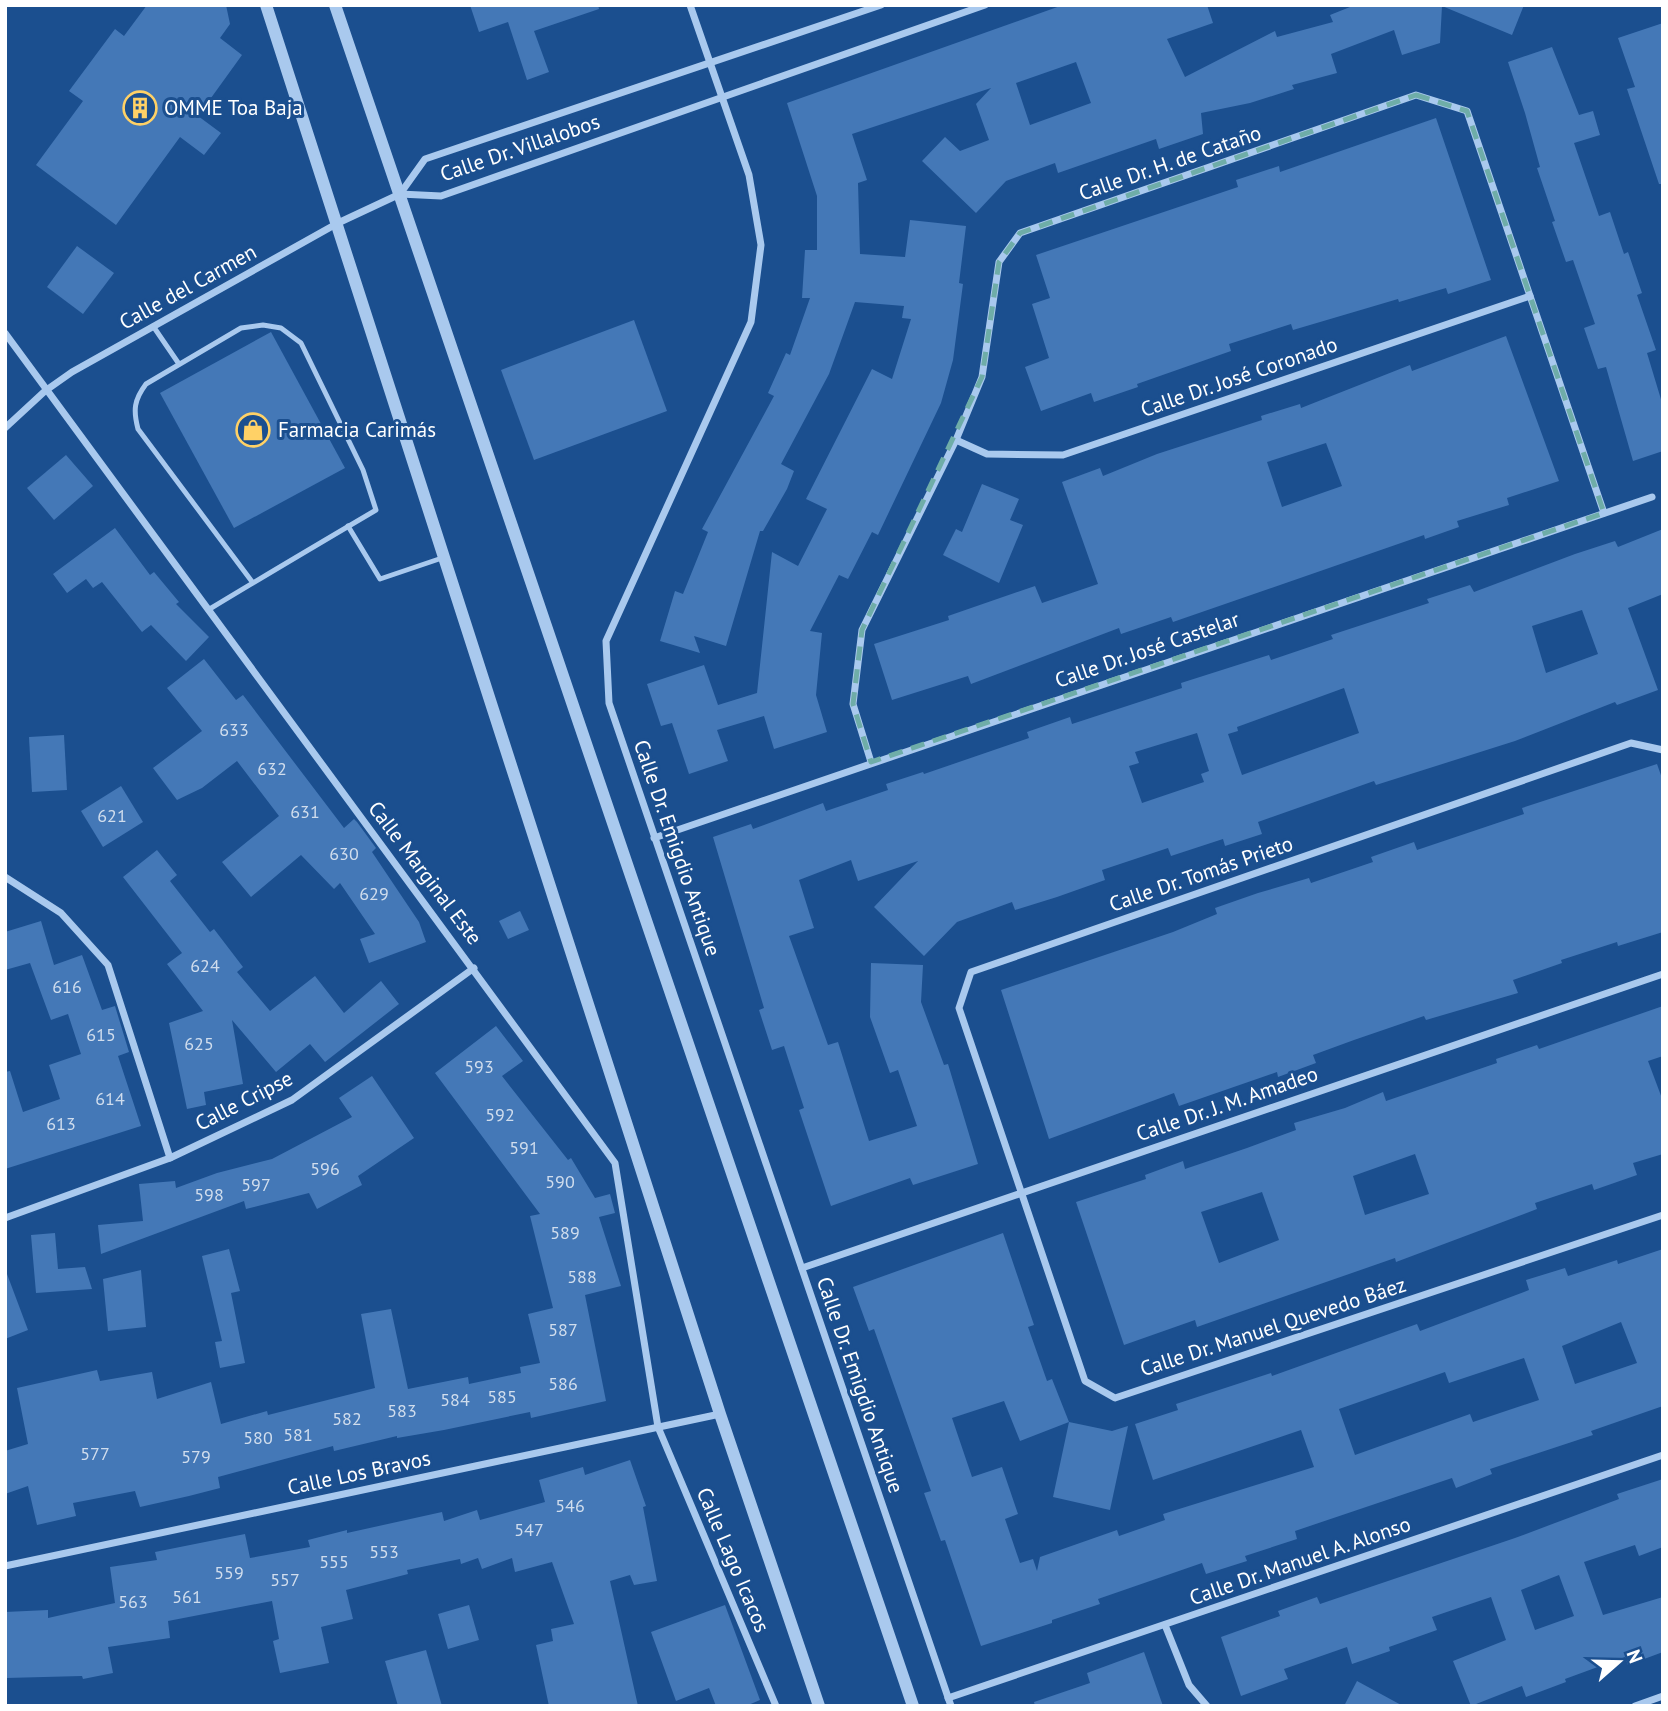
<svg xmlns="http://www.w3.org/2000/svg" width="1668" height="1711" font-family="'PT Sans',sans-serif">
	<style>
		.building { fill: #4478b7; fill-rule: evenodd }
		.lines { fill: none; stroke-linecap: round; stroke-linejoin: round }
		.service { stroke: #a9c9ee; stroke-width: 5 }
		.minor { stroke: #a9c9ee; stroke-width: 7 }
		.tertiary { stroke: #a9c9ee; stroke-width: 12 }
		.marked { fill: none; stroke: #6fada8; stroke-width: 5; stroke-dasharray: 14 9; stroke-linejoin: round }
		.labels { text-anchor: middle; stroke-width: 6; stroke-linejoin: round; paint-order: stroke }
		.number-label { font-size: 18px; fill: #d0dded }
		.poi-label { font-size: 21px; fill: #fff; stroke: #1b4f8f; text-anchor: start }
		.street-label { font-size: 21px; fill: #fff; stroke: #1b4f8f }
	</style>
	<rect width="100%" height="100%" fill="#1b4f8f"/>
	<g class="building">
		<polygon points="147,5 226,5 230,24 220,38 242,55 198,116 221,133 204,155 180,137 116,225 36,165 83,101 69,91 115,29 124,36"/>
		<polygon points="470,5 598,5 599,9 534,31 549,72 527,80 508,22 479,32"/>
		<path d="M1063,5H1207L1213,23L1167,39L1185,77L1275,31L1277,37L1333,22L1330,15L1355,5H1524L1512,35L1442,6L1440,43L1402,55L1394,30L1331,54L1337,73L1292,85L1294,89L1250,103L1201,113L1203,134L1159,149L1156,139L1058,173L1055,163L1006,181L976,213L922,161L945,137L960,151L989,140L976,104L991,88L852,134L867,180L858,183L860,254L905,257L910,220L966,226L959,283L963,284L953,360L941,403L878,535L872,532L848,579L839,575L810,631L822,633L816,695L827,732L774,749L764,716L717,730L728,761L689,774L672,723L661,726L647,684L704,665L718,705L757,693L772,552L798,566L827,509L806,499L872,369L892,379L911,319L902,318L904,306L855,302L829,374L781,464L794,471L787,489L763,531H760L726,646L694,636L700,653L660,641L675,591L683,594L708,532L702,529L774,396L768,393L786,353L790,355L810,298H802L805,250H817V196L787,103ZM1076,62L1091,103L1030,125L1016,83Z"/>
		<polygon points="1663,23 1663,184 1659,184 1627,89 1635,87 1618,38"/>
		<polygon points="1552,47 1579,115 1593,111 1600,135 1574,143 1599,216 1610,212 1624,254 1628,252 1642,293 1637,295 1656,350 1647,353 1663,406 1663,451 1633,461 1606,367 1598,369 1584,328 1595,324 1573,260 1566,262 1552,222 1555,221 1537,168 1540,167 1525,113 1508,62"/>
		<polygon points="1436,118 1491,280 1448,294 1446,288 1399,302 1398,299 1293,330 1291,324 1229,344 1231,351 1137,384 1138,387 1094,402 1091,393 1041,411 1025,367 1049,358 1032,304 1050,298 1036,255 1238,187 1236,180 1279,166 1280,172"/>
		<polygon points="77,246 114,273 83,314 47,287"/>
		<polygon points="634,320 667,411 534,460 501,370"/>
		<polygon points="271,332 345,468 234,528 160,393"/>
		<path d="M1506,336L1559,481L1507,498L1509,505L1457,521L1459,527L1425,539L1424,535L1173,622L1171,617L1121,634L1119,628L971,684L968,676L892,700L874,644L949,620L948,616L1035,586L1042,603L1098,584L1062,482L1100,468L1103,476L1157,454L1262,420L1261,416L1300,404L1301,408L1410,365L1412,371ZM1326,443L1342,486L1282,507L1267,462Z"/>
		<polygon points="66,455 93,486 54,520 27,488"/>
		<polygon points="982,484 1019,499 1010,520 1023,525 999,583 943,555 956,529 962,532"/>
		<polygon points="115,528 150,575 154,572 179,602 176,604 209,637 186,661 151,625 142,632 102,582 93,588 86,579 67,593 53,574"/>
		<path d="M1663,529V594L1628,608L1658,690L1617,705L1615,702L1515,741L1376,785L1374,781L1309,804L1258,822L1262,834L1225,846L1223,839L1171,856L1168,848L1102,870L1105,880L1057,897L1015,910L1012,902L957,922L924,956L874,907L918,861L858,881L851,860L799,880L814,928L789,936L828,1045L838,1042L869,1141L917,1126L898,1070L890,1073L870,1017L871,963L923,965L921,1002L944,1065L948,1064L978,1164L913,1185L910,1178L831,1206L799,1110L804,1108L784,1046L772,1050L759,1010L764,1008L713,837L751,824L753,829L823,803L826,811L888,790L886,784L923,772L924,774L1029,738L1027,732L1070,717L1072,724L1182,688L1181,683L1269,655L1271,660L1333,639L1331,635L1429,603L1427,599L1470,585L1474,592L1575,554L1615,541L1618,547ZM1582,610L1598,654L1546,673L1532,626ZM1344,688L1359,733L1242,775L1228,734L1238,731L1237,727ZM1197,733L1209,771L1201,774L1204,782L1142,803L1129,766L1139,763L1135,752Z"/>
		<polygon points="204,659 236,700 243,695 344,828 354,819 357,822 376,848 372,852 419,922 426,942 369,963 360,939 375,934 340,883 334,889 301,855 251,897 222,862 279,816 237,761 202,788 177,800 153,768 202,731 167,688"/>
		<polygon points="64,735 67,790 32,792 29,737"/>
		<polygon points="1657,764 1663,781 1663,932 1618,946 1617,942 1561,960 1562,963 1513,980 1518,993 1426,1020 1424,1016 1354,1040 1313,1055 1316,1063 1278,1077 1277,1072 1179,1106 1174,1093 1049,1139 1001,990 1173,932 1217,914 1215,908 1258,893 1309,878 1311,883 1373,862 1371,857 1414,842 1417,850 1524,814 1522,808"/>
		<polygon points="121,786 143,822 103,847 81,811"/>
		<polygon points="157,850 177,875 170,881 210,932 214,929 243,967 237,972 270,1011 315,976 344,1013 381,981 399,1004 325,1062 310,1044 276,1072 232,1020 243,1084 204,1092 206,1105 187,1109 169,1023 203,1011 167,964 182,953 123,877"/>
		<polygon points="520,911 529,930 508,939 499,921"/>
		<polygon points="41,921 54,965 82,955 102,1010 115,1006 129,1052 118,1056 141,1126 5,1169 5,1072 10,1071 23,1112 60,1099 49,1065 81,1054 68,1014 51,1020 30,963 5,970 5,932"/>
		<path d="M1663,1006V1056L1648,1061L1663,1101V1154L1633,1163L1637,1175L1594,1190L1592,1184L1535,1203L1537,1209L1396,1262L1395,1258L1197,1327L1195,1320L1124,1345L1076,1202L1146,1179L1145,1175L1183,1161L1185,1169L1247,1148L1296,1130L1294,1123L1345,1108L1383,1092L1386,1101L1497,1063L1496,1059L1537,1045L1539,1049ZM1415,1154L1429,1194L1365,1215L1353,1176ZM1262,1192L1279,1240L1219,1263L1201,1212Z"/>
		<polygon points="496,1026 523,1061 502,1076 568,1160 571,1158 595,1198 610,1194 615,1213 599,1217 621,1286 585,1295 606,1401 531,1418 530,1412 444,1430 397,1438 397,1436 334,1451 333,1446 218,1477 220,1488 189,1496 140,1507 135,1491 73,1503 76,1516 37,1525 28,1486 5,1494 5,1451 28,1444 17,1388 97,1370 100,1381 152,1372 157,1399 211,1382 221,1424 267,1411 268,1415 375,1388 361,1314 391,1309 408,1389 468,1377 469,1384 521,1373 520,1367 540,1363 528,1314 553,1308 530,1216 540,1214 435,1073"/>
		<polygon points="372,1076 414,1138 358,1176 362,1185 317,1209 309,1193 246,1209 244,1201 101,1254 98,1225 143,1221 139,1184 175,1181 176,1188 217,1173 272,1159 352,1117 339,1098"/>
		<polygon points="55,1233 58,1269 85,1267 92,1289 36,1293 31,1235"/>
		<path d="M1003,1233L1034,1325L1028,1327L1047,1381L1052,1379L1069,1422L1020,1441L1004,1401L952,1418L972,1477L1002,1467L1018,1514L1005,1519L1020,1563L1033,1559L1037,1571L1040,1557L1117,1530L1119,1536L1165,1520L1163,1514L1314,1467L1301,1430L1153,1480L1135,1424L1178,1410L1176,1404L1271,1373L1272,1376L1417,1324L1420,1331L1529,1290L1526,1280L1565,1268L1568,1276L1617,1260L1618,1264L1663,1249V1406L1591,1431L1593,1435L1490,1469L1492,1474L1456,1488L1452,1478L1295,1531L1297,1539L1245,1556L1247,1561L1206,1574L1202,1563L1098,1599L1100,1604L1052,1620V1623L981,1646L945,1540L941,1541L924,1493L931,1491L874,1329L869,1331L853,1287ZM1621,1322L1637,1363L1575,1384L1562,1346ZM1524,1358L1539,1400L1473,1422L1470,1414L1355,1455L1339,1409L1445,1372L1449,1383Z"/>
		<polygon points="229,1249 240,1291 231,1293 245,1363 220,1368 215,1342 222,1341 202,1256"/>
		<polygon points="141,1270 146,1327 108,1331 103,1279"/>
		<polygon points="7,1274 28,1330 5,1339 5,1275"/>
		<polygon points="1069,1422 1112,1431 1128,1426 1110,1510 1053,1497"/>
		<polygon points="630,1460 646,1506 643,1507 657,1581 634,1585 630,1575 610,1581 638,1706 549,1706 536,1645 553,1641 551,1629 574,1624 552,1562 515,1572 512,1558 482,1569 478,1558 461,1564 460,1559 407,1570 408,1574 346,1590 353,1619 321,1627 329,1663 280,1673 273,1641 279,1639 272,1601 168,1621 170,1638 108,1647 113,1673 83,1679 82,1676 6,1678 5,1612 48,1610 48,1618 115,1603 110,1567 157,1560 155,1552 245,1534 250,1558 310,1547 308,1540 347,1530 347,1533 442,1512 444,1521 477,1510 480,1520 545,1502 539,1480 583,1467 585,1475"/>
		<path d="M1663,1479V1547L1639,1556L1635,1545L1584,1562L1603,1615L1663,1597V1652L1628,1665L1625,1657L1565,1679L1566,1682L1526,1697L1522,1686L1471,1706L1453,1661L1506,1640L1491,1597L1432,1617L1437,1630L1389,1647L1390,1651L1352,1664L1347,1647L1284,1669L1288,1679L1241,1696L1221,1637L1280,1616L1278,1611L1317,1597L1320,1604L1515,1538L1619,1499L1617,1494ZM1559,1575L1574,1616L1535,1630L1521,1590Z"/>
		<polygon points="469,1605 479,1640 448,1649 438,1614"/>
		<polygon points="725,1605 760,1700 746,1706 716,1706 709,1688 676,1701 651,1632"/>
		<polygon points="426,1650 442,1706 398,1706 385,1661"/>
		<polygon points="1144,1652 1163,1706 1035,1706 1034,1702 1090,1683 1087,1673"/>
		<polygon points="1357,1681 1403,1706 1344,1706"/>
	</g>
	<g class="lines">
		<g class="service">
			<polyline points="153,326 179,364"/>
			<polyline points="348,526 380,579 445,557"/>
			<path d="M208,610C264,576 320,543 376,510L363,470L301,343L281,328L263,325L241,328L146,384C134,400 133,410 138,429L253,583"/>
		</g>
		<g class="minor">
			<polyline points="690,5 749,175 761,245 751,322 606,641 609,703 951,1706"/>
			<polyline points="400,194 425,159 881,5"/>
			<polyline points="5,333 615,1163 658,1427 776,1706"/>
			<polyline points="5,428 45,391 72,372 338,223 400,194 441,196 985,5"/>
			<polyline points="956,440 987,454 1063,455 1530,296"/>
			<polyline points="1663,750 1631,743 971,972 959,1008 1085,1381 1115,1398 1663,1215"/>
			<polyline points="871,762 853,704 862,630 956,440 982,377 999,262 1020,233 1416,95 1467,111 1604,513"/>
			<polyline points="654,838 1652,497"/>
			<polyline points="5,877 61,913 108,965 170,1158"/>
			<polyline points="5,1218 170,1158 292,1100 474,968"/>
			<polyline points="802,1268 1663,974"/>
			<polyline points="5,1566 720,1414"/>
			<polyline points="1165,1625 1189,1685 1207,1706"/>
			<polyline points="948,1698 1663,1455"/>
			<polyline points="1635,1706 1663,1696"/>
		</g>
		<g class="tertiary">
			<polyline points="266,5 720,1414 819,1706"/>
			<polyline points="335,5 913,1706"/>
		</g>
	</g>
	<path class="marked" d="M1416,95L1467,111L1604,513L871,762L853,704L862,630L982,377L999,262L1020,233Z"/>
	<defs>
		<symbol id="building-ring" viewBox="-11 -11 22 22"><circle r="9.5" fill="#1b4f8f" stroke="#ffd166" stroke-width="1.5"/><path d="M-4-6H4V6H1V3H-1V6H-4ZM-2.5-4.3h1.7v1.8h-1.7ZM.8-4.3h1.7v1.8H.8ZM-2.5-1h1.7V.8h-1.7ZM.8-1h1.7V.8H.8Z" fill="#ffd166"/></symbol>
		<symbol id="shop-ring" viewBox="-11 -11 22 22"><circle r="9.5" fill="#1b4f8f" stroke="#ffd166" stroke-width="1.5"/><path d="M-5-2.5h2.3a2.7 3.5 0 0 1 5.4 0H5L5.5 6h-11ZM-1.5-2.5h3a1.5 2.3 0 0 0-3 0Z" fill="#ffd166"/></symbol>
	</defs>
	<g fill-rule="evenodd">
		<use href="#building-ring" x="121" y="89" width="38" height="38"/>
		<use href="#shop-ring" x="234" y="411" width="38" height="38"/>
	</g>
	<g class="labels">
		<g class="number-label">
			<text x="234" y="736">633</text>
			<text x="272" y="775">632</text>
			<text x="305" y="818">631</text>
			<text x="112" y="822">621</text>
			<text x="344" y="860">630</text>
			<text x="374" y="900">629</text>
			<text x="205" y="972">624</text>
			<text x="67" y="993">616</text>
			<text x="101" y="1041">615</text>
			<text x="199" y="1050">625</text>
			<text x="479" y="1073">593</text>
			<text x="110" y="1105">614</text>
			<text x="500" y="1121">592</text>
			<text x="61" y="1130">613</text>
			<text x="524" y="1154">591</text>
			<text x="325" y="1175">596</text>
			<text x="560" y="1188">590</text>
			<text x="256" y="1191">597</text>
			<text x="209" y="1201">598</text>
			<text x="565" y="1239">589</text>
			<text x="582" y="1283">588</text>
			<text x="563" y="1336">587</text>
			<text x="563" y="1390">586</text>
			<text x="502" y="1403">585</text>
			<text x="455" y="1406">584</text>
			<text x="402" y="1417">583</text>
			<text x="347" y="1425">582</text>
			<text x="298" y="1441">581</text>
			<text x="258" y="1444">580</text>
			<text x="95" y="1460">577</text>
			<text x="196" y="1463">579</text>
			<text x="570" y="1512">546</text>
			<text x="529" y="1536">547</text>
			<text x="384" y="1558">553</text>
			<text x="334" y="1568">555</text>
			<text x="229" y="1579">559</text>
			<text x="285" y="1586">557</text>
			<text x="187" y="1603">561</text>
			<text x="133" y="1608">563</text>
		</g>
		<g class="poi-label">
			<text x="164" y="115">OMME Toa Baja</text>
			<text x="278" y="437">Farmacia Carimás</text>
		</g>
		<g class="street-label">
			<text transform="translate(520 148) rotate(-19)" y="7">Calle Dr. Villalobos</text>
			<text transform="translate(1170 163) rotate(-19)" y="7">Calle Dr. H. de Cataño</text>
			<text transform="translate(188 287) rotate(-29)" y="7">Calle del Carmen</text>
			<text transform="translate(1239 377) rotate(-19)" y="7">Calle Dr. José Coronado</text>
			<text transform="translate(1147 650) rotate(-19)" y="7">Calle Dr. José Castelar</text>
			<text transform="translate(677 848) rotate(71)" y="7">Calle Dr. Emigdio Antique</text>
			<text transform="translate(425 873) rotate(53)" y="7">Calle Marginal Este</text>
			<text transform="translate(1201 874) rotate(-19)" y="7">Calle Dr. Tomás Prieto</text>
			<text transform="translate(244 1101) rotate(-27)" y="7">Calle Cripse</text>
			<text transform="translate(1227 1104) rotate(-19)" y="7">Calle Dr. J. M. Amadeo</text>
			<text transform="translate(1273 1327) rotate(-18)" y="7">Calle Dr. Manuel Quevedo Báez</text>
			<text transform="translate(860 1385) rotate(71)" y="7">Calle Dr. Emigdio Antique</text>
			<text transform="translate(359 1473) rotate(-12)" y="7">Calle Los Bravos</text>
			<text transform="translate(733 1560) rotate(67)" y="7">Calle Lago Icacos</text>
			<text transform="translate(1300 1561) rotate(-19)" y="7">Calle Dr. Manuel A. Alonso</text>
		</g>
	</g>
	<rect width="1668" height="1711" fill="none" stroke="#ffffff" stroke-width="14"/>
	<g transform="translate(1619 1662) rotate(70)" stroke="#1b4f8f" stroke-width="5" paint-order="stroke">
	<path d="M0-5L12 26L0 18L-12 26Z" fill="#ffffff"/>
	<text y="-10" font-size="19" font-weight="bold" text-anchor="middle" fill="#ffffff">N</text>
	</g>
</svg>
